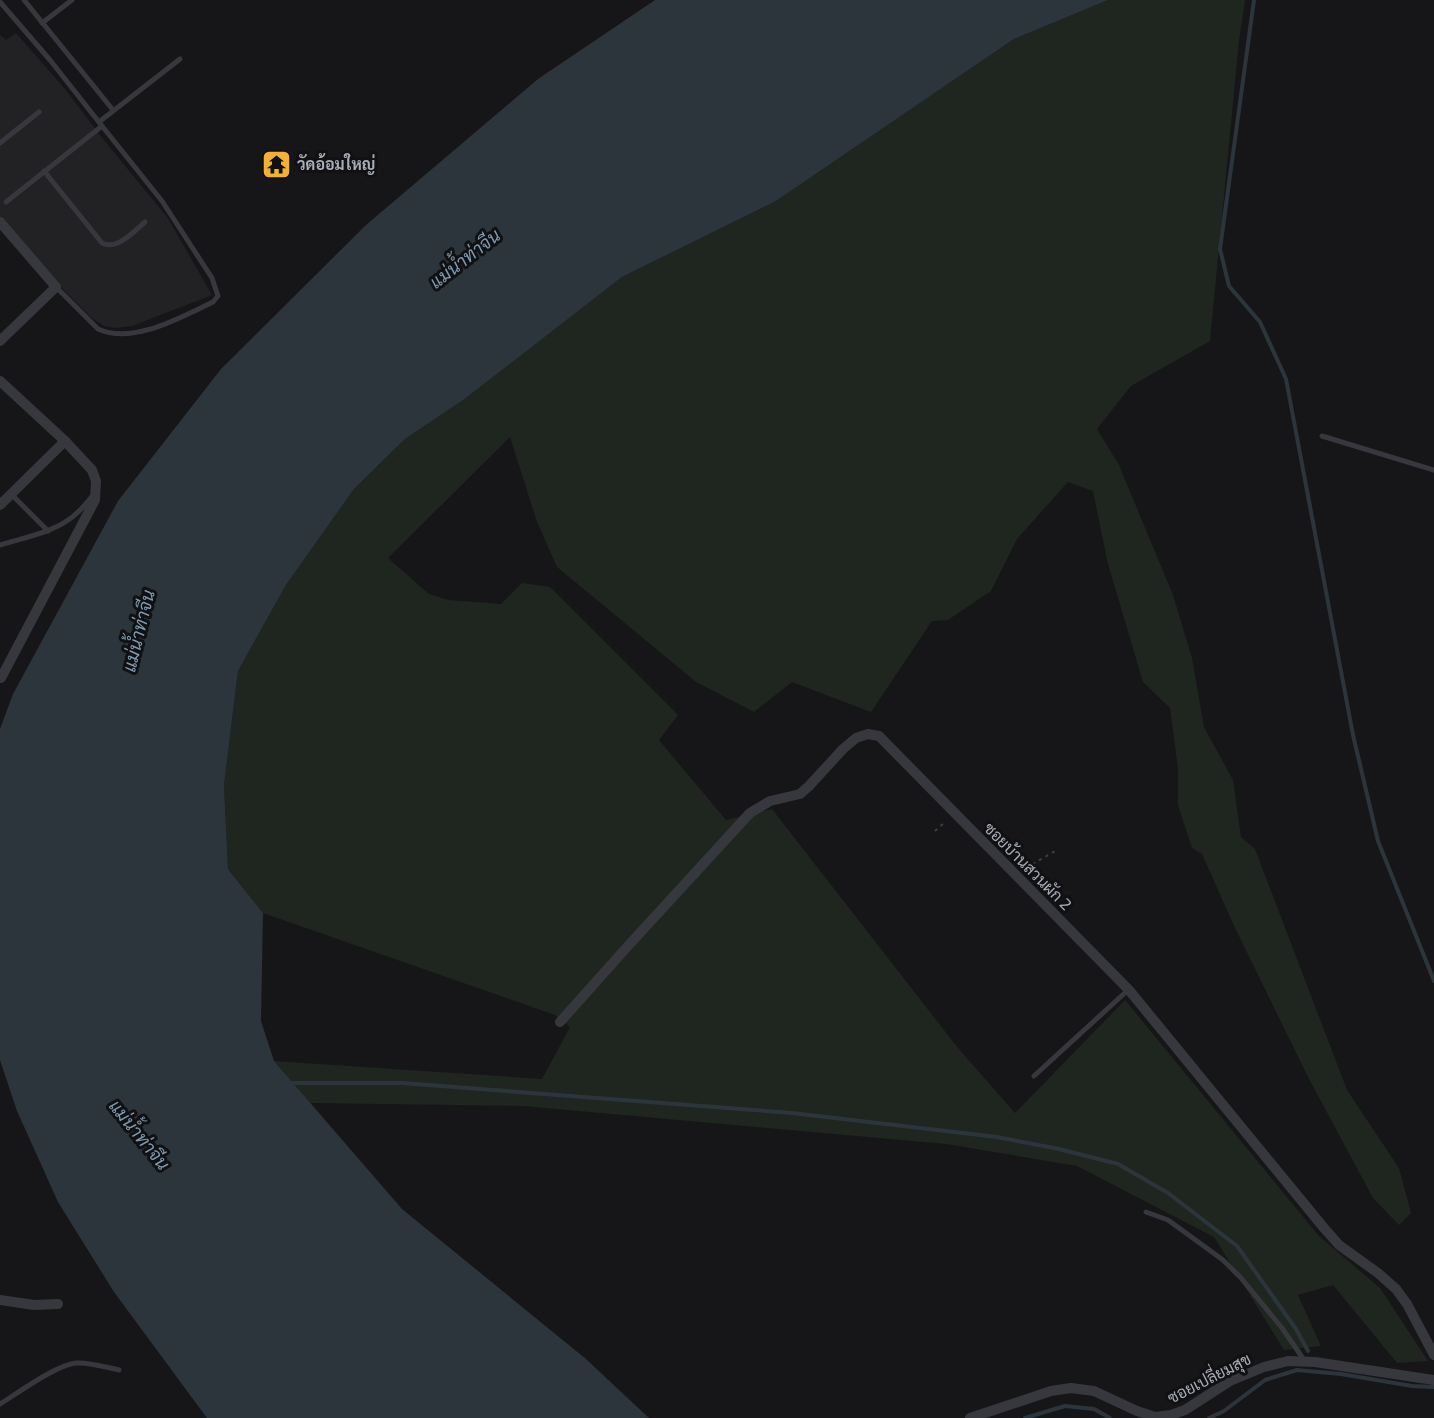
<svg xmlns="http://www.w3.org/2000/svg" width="1434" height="1418" font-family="'Exo 2',Sarabun,sans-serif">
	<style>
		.built { fill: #222225 }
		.green { fill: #1e261f }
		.water { fill: #2c353c }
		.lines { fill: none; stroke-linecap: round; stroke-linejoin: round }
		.stream { stroke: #2c353c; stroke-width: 4 }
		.path { stroke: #3d3f44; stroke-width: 2; stroke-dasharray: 3 4.5; stroke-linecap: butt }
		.lane { stroke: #37383d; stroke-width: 5 }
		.street { stroke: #37383d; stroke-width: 10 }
		.labels { text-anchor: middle; stroke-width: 6; stroke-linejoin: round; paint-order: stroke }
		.poi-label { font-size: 16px; font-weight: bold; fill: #a8adb8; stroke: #111113; text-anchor: start }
		.street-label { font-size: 16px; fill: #a8adb8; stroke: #111113 }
		.water-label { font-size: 18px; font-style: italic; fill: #7f9bb3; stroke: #111113 }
	</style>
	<rect width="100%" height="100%" fill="#161618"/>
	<polygon class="built" points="16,33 64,88 103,139 167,217 212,295 132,326 115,328 104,326 93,319 52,278 0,220 0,35 6,40"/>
	<polygon class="green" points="1108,0 1245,0 1239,41 1210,341 1131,386 1097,429 1119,465 1173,595 1192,658 1204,727 1233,780 1241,837 1255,849 1347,1090 1399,1168 1411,1213 1399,1225 1373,1198 1309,1079 1235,928 1202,854 1192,848 1178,805 1178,769 1170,708 1143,682 1108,564 1093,491 1068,482 1017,539 991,591 948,620 932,621 871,712 792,682 754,712 696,682 557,567 537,522 510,437 388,558 429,594 448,600 501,604 522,583 550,587 678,715 659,740 726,820 772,809 958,1048 1015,1113 1125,1000 1319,1236 1380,1288 1428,1361 1397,1363 1333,1285 1298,1295 1321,1346 1284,1350 1214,1237 1077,1166 946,1144 523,1106 310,1103 274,1061 542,1079 570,1027 555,1015 263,913 228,869 224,785 238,671 286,585 354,489 405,439 466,398 622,277 776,201 1014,39"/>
	<polygon class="water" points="655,0 1108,0 1014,39 776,201 622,277 466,398 405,439 354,489 286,585 238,671 224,785 228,869 263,913 261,1021 274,1061 402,1209 586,1359 649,1418 207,1418 114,1292 58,1202 17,1111 0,1060 0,729 13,694 118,501 221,369 366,225 538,79"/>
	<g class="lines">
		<g class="stream">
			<polyline points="1254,0 1220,249 1229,286 1260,322 1286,379 1353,735 1378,841 1434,981"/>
			<polyline points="288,1083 402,1083 792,1113 997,1137 1059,1149 1118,1164 1168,1193 1237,1246 1296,1329 1308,1351"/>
			<polyline points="1025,1418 1065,1406 1094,1409 1110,1418"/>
			<polyline points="1209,1418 1224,1411 1265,1380 1297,1370 1341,1374 1412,1386 1434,1387"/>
		</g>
		<g class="path">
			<polyline points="935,831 946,821"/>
			<polyline points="1026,868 1057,850"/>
		</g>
		<g class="lane">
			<polyline points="24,0 113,110"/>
			<path d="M0,2L50,60L102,126L162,201L212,278L218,296L213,302C181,317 133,345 98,329L56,287"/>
			<polyline points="42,23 72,0"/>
			<polyline points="99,122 180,59"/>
			<polyline points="0,143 39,112"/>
			<path d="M44,171L102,243C117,251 134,231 145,222"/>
			<polyline points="6,202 102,126"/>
			<polyline points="1322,436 1434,470"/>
			<polyline points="11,494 48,531"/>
			<path d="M0,545C26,537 58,532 78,512C84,507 89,500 94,494"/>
			<polyline points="1034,1076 1128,990"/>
			<polyline points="1146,1212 1168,1220 1223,1260 1241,1278 1282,1328 1304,1360"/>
			<path d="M0,1404C18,1393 56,1365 76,1363C89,1362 105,1367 119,1370"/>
		</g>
		<g class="street">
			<polyline points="0,222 56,287 0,341"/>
			<polyline points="0,381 65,441 92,470 96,481 95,500 1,678"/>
			<polyline points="0,505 65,441"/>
			<polyline points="560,1022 627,947 750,813 770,801 800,794 809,786 843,749 856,738 868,734 879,736 1129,990 1324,1228 1339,1245 1378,1273 1396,1289 1407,1304 1434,1355"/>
			<polyline points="0,1300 34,1305 58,1304"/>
			<polyline points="970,1418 1051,1391 1071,1388 1094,1391 1137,1411 1155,1417 1171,1415 1185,1410 1230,1381 1264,1367 1288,1361 1315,1362 1434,1380"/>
		</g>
	</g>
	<defs>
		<symbol id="temple-square" viewBox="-11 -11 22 22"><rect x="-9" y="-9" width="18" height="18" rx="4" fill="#f2b134" stroke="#111113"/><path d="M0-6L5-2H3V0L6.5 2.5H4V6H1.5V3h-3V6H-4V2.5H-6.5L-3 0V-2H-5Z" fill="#111"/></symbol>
	</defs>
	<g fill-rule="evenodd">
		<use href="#temple-square" x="260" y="148" width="33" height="33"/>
	</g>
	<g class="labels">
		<g class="poi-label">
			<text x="297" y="170">วัดอ้อมใหญ่</text>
		</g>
		<g class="street-label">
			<text transform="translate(1028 866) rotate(45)" y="6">ซอยบ้านสวนผัก 2</text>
			<text transform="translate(1209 1378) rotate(-27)" y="6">ซอยเปลี่ยมสุข</text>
		</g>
		<g class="water-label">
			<text transform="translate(465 259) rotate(-38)" y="6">แม่น้ำท่าจีน</text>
			<text transform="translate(139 631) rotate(-76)" y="6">แม่น้ำท่าจีน</text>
			<text transform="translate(139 1135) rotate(51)" y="6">แม่น้ำท่าจีน</text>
		</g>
	</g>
</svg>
